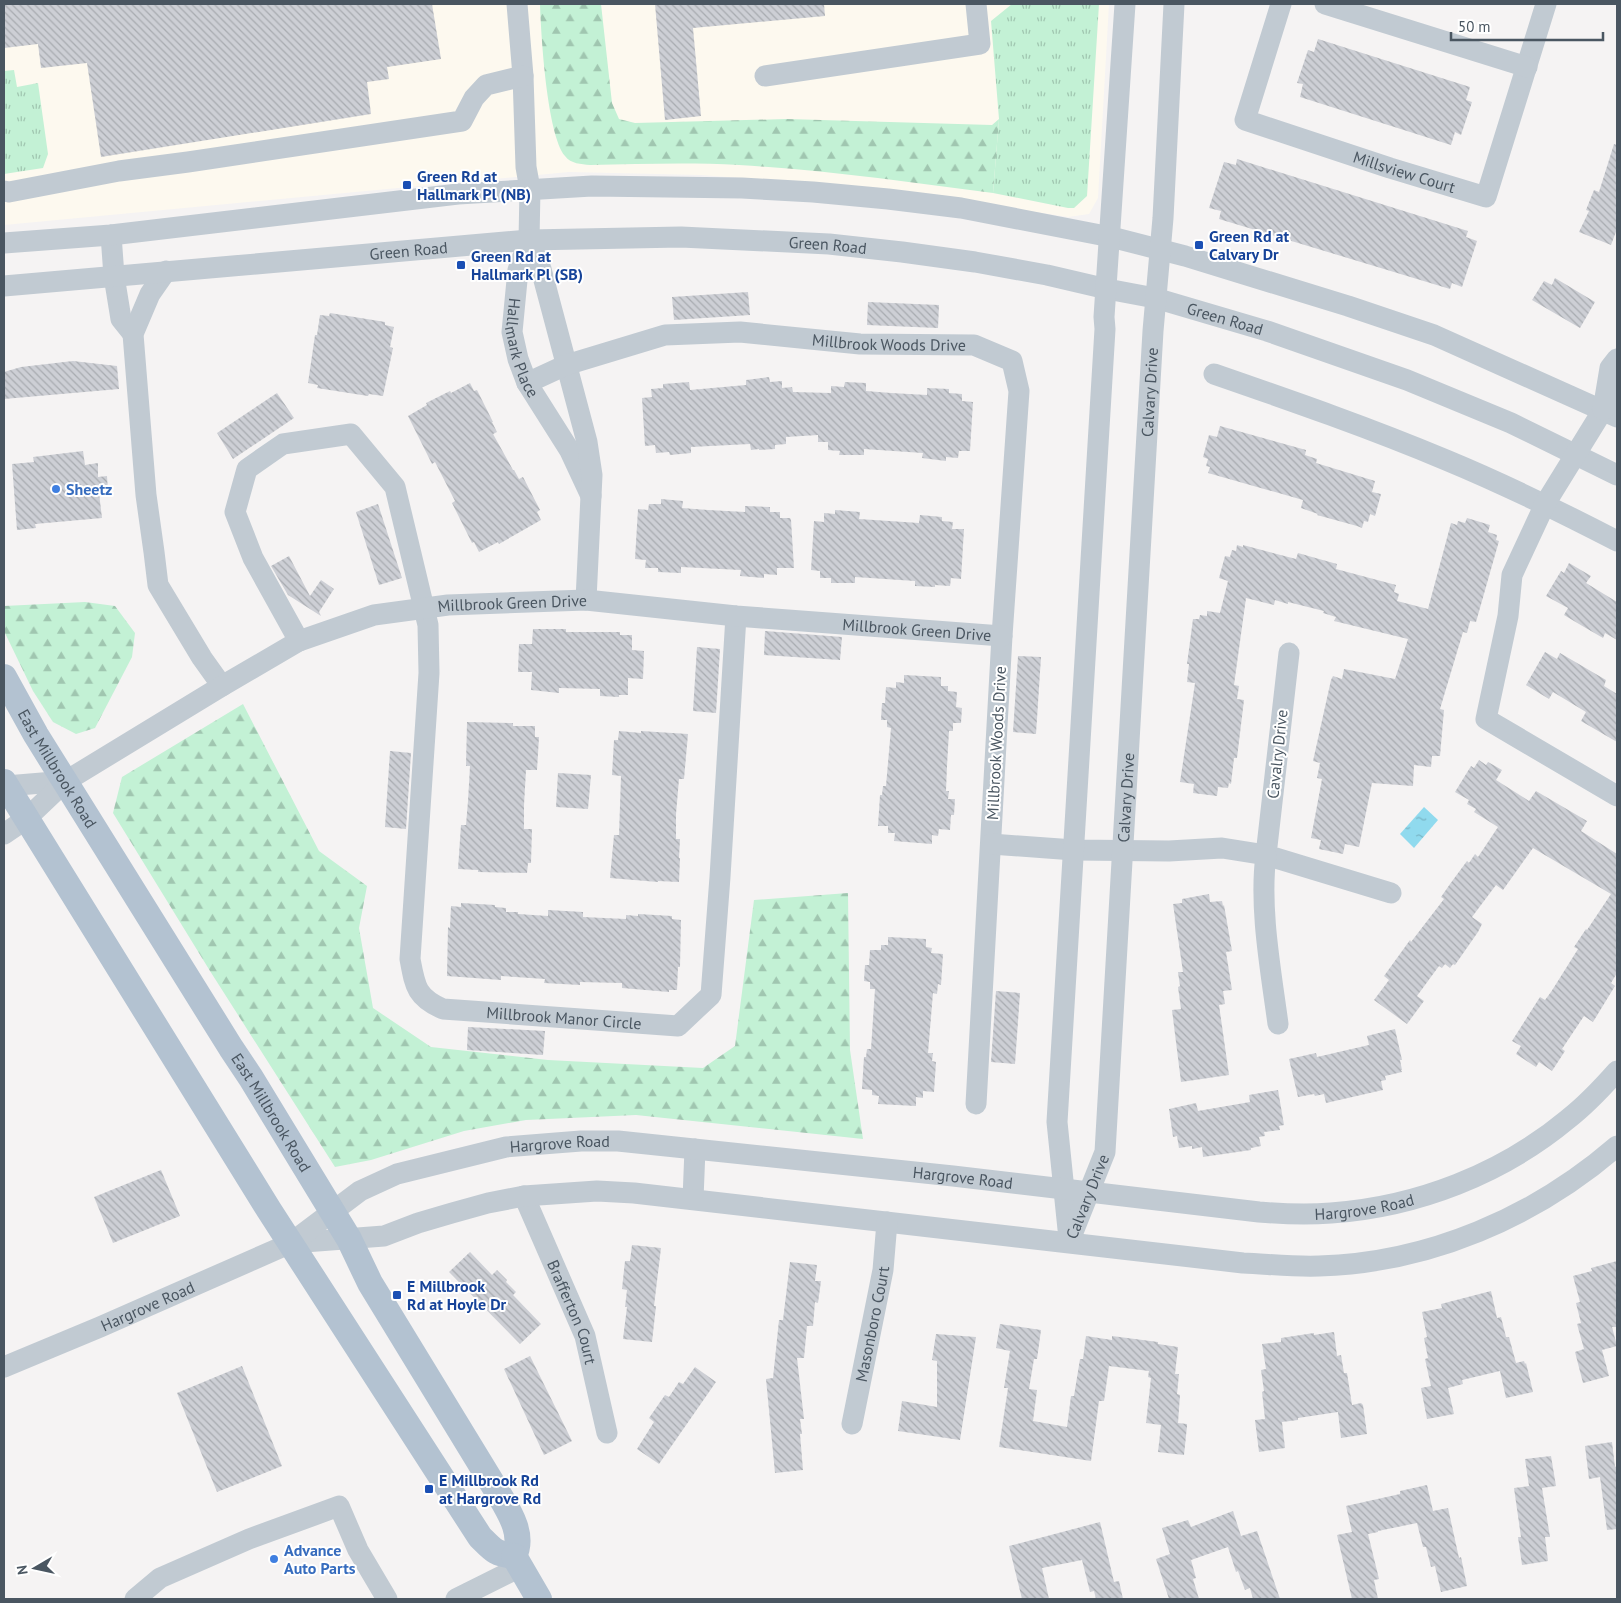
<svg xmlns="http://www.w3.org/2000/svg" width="1621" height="1603" font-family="'PT Sans',sans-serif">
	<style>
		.commercial { fill: #fdf9ef }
		.grass { fill: url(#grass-tufts) }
		.forest { fill: url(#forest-firs) }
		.water { fill: url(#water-ripples) }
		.building { fill: url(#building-back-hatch) }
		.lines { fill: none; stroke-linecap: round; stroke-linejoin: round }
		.minor { stroke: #c1cad2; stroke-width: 21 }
		.major { stroke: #b3c2d1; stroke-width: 26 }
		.transit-dot { fill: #1a4fb4; stroke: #fff; stroke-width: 2 }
		.shop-dot { fill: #3f7fe0; stroke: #fff; stroke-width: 2 }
		.labels { text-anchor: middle; stroke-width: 4; stroke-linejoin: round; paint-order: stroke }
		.street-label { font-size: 16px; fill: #4a5661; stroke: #fff }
		.transit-label { font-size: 16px; font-weight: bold; fill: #164399; stroke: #fff; text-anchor: start }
		.shop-label { font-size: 16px; font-weight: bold; fill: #366cbe; stroke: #fff; text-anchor: start }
	</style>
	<defs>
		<pattern id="grass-tufts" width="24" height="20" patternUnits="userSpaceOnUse" patternTransform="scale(1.25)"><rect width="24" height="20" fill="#c3f1d5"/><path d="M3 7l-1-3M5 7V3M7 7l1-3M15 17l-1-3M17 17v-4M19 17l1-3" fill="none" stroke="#a0c6b0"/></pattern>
		<pattern id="forest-firs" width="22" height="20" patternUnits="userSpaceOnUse" patternTransform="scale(1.25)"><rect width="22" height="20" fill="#c3f1d5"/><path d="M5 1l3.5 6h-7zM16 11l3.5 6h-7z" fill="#a0c6b0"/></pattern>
		<pattern id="water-ripples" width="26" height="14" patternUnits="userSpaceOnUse" patternTransform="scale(1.25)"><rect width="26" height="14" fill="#90daee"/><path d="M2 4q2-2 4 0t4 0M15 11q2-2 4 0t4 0" fill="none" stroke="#78b4c4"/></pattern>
		<pattern id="building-back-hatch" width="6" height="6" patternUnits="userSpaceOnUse" patternTransform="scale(1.25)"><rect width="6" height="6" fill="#cdcfd5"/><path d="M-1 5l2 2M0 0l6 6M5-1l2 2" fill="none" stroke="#a8abb0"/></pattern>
	</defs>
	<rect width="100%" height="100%" fill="#f5f3f3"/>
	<polygon class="commercial" points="4,4 1109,4 1098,198 1089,214 1068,217 878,188 701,175 569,172 4,225"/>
	<g class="grass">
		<polygon points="1012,4 1099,4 1087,196 1074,208 1068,208 993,193 999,119 991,21"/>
		<polygon points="14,70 17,87 38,83 48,154 43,168 4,174 4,71"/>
	</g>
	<g class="forest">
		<path d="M540,4H601L612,103L619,119L635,123L787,119L992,125L999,119L993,193C909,182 824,170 739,165C689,162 640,164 590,165C581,164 571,164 565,156C547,134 541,35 540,4Z"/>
		<polygon points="85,602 115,606 135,633 132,657 95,728 76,734 53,722 33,691 4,631 4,606"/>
		<polygon points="243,704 319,851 367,886 359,928 373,1008 431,1047 548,1060 703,1068 735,1046 754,900 848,893 850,1050 863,1139 636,1115 526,1120 464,1131 371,1160 335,1167 210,971 113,813 122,777"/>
	</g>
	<polygon class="water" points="1424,807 1438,820 1414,848 1400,834"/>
	<g class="building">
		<polygon points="4,4 432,4 441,59 387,67 389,79 367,82 371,114 101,157 87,63 41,68 38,44 4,48"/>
		<polygon points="655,4 824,4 825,16 693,28 701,116 665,120"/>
		<polygon points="1318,39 1470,87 1466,100 1472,102 1461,135 1455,132 1451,145 1300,97 1303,84 1297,83 1308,50 1314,52"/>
		<polygon points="1614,144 1617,145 1617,229 1611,245 1579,232 1589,211 1586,210 1594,190 1599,192"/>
		<polygon points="1237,159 1468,231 1466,237 1477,241 1462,287 1452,283 1450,289 1219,219 1221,211 1209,208 1224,162 1236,165"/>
		<polygon points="1555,278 1595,302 1580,328 1532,300 1544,281 1552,285"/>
		<polygon points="748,292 750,315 674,320 672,297"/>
		<polygon points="868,302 939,305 938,328 867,325"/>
		<polygon points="330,313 385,322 385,325 394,327 390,347 393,348 383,396 369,394 368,396 317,388 318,385 308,383 315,335 317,335 320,315 329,316"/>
		<polygon points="73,361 117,366 119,389 4,399 4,372 21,367"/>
		<polygon points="769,377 770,382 782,381 782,388 792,387 793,392 831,393 831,386 844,387 845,382 866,383 866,391 891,393 927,395 927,388 949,389 949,393 962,394 962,401 973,402 970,451 959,451 958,458 946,457 946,461 922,458 923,453 864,449 864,455 839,455 840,451 828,450 828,442 818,442 818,435 786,437 786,444 775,445 775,449 759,450 759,449 751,450 750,444 691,447 691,453 670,455 669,452 656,453 655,445 645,446 642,398 652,397 651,389 663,388 663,384 689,382 690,390 746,385 746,380"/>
		<polygon points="470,383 474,391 477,390 493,422 492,422 497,432 493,434 513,470 514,470 519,479 523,477 540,510 537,512 541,520 499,544 498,542 479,552 474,542 472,543 452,503 455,501 435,462 432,464 408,416 427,405 426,403 450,391 451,393"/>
		<polygon points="277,393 294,418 233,459 217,433"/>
		<polygon points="1220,426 1306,450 1305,455 1317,459 1316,463 1375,481 1372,492 1381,494 1375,516 1370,514 1368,522 1364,521 1362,528 1357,526 1317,515 1318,514 1301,508 1303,500 1208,473 1210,467 1206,466 1208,459 1203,457 1209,435 1217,437"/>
		<polygon points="83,451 85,465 98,463 98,477 107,476 108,492 99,493 102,518 35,524 36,528 17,530 12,464 34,462 33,457"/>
		<polygon points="661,499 683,501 682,508 708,510 745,512 745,506 770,507 770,512 780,512 780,518 790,518 791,520 794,568 777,568 777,575 764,574 764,578 740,576 741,570 681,567 681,573 658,572 658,568 645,568 646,560 635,559 638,509 648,510 649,504 661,504"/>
		<polygon points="378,504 402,578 379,585 356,512"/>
		<polygon points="835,510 860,512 859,519 919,523 920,515 942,517 942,521 953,522 952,529 964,529 961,579 951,578 950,586 935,585 935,587 915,586 915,581 855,577 855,583 831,583 831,578 820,578 820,571 811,570 814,521 824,522 824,513 835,514"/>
		<polygon points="1467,518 1490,525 1488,532 1497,535 1496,540 1499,541 1476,622 1470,621 1467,633 1463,632 1440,709 1444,710 1440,756 1432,756 1431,767 1414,765 1413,786 1372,783 1359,847 1345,844 1343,854 1319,849 1321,840 1311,838 1322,779 1317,778 1320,763 1313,761 1331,680 1333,676 1342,679 1344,669 1395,679 1408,639 1334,621 1336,617 1323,613 1324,611 1288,602 1288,604 1275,600 1274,605 1246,598 1234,685 1239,686 1237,699 1244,700 1237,758 1234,758 1231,784 1229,783 1228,788 1218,787 1217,796 1193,793 1194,784 1180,782 1195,683 1187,682 1189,664 1187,664 1193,619 1199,619 1200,615 1207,616 1207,611 1220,613 1228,581 1219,578 1225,556 1230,557 1232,550 1236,551 1237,545 1243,547 1243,545 1296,559 1298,553 1312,557 1337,564 1336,569 1396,585 1394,592 1399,594 1397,601 1428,609 1451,523 1457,525 1458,521 1465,523"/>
		<polygon points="289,556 310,596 321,580 334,589 319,612 321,616 288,595 271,566"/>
		<polygon points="1569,563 1591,576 1586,583 1617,602 1617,640 1605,633 1603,638 1579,624 1564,615 1568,608 1546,596 1561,571 1564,573"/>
		<polygon points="533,629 566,629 566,632 620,632 620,635 632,635 632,650 644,651 643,679 628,678 628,695 619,695 619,697 600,696 600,689 559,688 559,693 531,690 532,672 518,672 519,644 532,644"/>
		<polygon points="765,631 842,637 840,660 764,655"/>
		<polygon points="697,647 720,649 716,713 693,711"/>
		<polygon points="1545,652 1557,659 1560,653 1606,680 1604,686 1617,694 1617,742 1581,721 1586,712 1553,692 1549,699 1526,685"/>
		<polygon points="1018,656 1041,657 1036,734 1013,732"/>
		<polygon points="904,675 941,677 941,686 948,686 948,691 957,692 956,707 962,708 961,723 953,723 953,731 949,731 947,766 946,791 949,791 948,799 955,799 954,815 951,815 950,830 939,829 938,836 932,835 932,844 894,841 895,833 888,833 888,826 878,826 880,795 882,795 883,786 886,786 891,728 887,727 887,720 881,720 882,703 885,703 886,687 896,688 896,682 904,683"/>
		<polygon points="467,722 513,723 513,726 535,726 535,737 539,737 537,770 526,770 524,805 524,829 532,829 531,863 528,863 527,873 478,872 478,870 458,869 461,825 466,825 468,801 470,766 466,766"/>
		<polygon points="619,731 641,733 641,731 688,734 684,779 679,779 676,814 676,839 680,839 679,858 680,858 679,882 658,881 658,882 610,878 614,835 619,835 621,776 612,775 614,740 618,740"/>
		<polygon points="390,751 411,753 406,829 385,827"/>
		<polygon points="1479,760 1486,765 1488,762 1502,770 1496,780 1529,801 1536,791 1587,821 1581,831 1617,854 1617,973 1611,983 1615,986 1593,1022 1584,1016 1562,1049 1565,1051 1552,1071 1539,1062 1536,1067 1516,1054 1521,1046 1512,1041 1540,997 1545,1000 1551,992 1578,949 1574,947 1586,929 1587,930 1611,894 1533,848 1503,890 1496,885 1472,917 1482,924 1478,932 1455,965 1453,964 1450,968 1445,964 1442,968 1439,966 1417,996 1424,1001 1407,1024 1374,1000 1389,980 1384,976 1410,940 1411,942 1444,899 1441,897 1450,884 1467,861 1469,863 1475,854 1478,857 1498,827 1474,812 1476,809 1467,804 1469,800 1455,792 1471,766 1474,768"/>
		<polygon points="558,773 591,775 588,809 556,807"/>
		<polygon points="1209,894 1210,902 1222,901 1223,906 1224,905 1232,951 1226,952 1232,990 1223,991 1225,1004 1219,1005 1229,1075 1181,1082 1172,1010 1181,1009 1178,987 1180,986 1178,972 1183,972 1173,904 1182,903 1182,899"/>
		<polygon points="461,903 495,905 495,907 506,908 506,912 518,912 518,914 548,916 548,910 583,912 583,917 626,919 626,915 638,916 638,914 672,916 672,919 681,920 680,967 678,967 677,990 669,990 669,992 622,988 622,983 580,982 580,985 544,983 545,979 501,976 501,980 447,976 448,927 450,928 451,906 461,907"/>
		<polygon points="888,937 926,939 926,947 932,948 931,953 943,954 941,985 938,984 937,994 933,993 928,1053 933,1053 932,1061 936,1062 934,1092 923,1091 923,1098 916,1097 916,1106 878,1104 879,1096 872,1095 872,1090 862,1089 864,1057 866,1057 867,1049 871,1049 875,989 870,989 870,982 864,981 865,965 869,965 870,950 881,950 881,945 888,945"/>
		<polygon points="996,991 1020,993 1015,1064 991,1062"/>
		<polygon points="468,1027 545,1031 543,1055 467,1050"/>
		<polygon points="1395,1029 1402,1060 1400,1060 1402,1070 1401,1070 1402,1072 1385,1076 1386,1080 1381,1081 1383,1090 1326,1103 1324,1094 1315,1096 1314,1094 1298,1097 1289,1059 1316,1053 1317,1057 1369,1045 1367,1036"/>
		<polygon points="1278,1090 1284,1125 1279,1126 1280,1130 1264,1132 1265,1136 1259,1137 1261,1146 1251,1148 1251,1150 1203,1157 1202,1147 1192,1149 1192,1146 1179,1148 1177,1136 1173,1137 1169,1109 1196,1103 1198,1111 1250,1102 1249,1095"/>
		<polygon points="161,1170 180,1216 113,1243 94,1197"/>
		<polygon points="632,1245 661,1248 654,1306 656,1306 652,1342 623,1339 627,1307 625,1307 627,1290 622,1289 625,1261 630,1261"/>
		<polygon points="470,1252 492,1275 497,1270 507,1280 506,1282 516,1292 513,1295 541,1324 520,1344 449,1272"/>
		<polygon points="1617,1261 1617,1327 1612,1327 1617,1346 1602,1350 1609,1376 1583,1383 1575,1352 1584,1349 1577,1324 1581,1323 1576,1303 1580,1302 1573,1276 1592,1271 1591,1268"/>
		<polygon points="790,1262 817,1265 815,1281 821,1281 818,1303 815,1302 813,1326 807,1326 804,1358 797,1358 804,1419 800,1419 802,1434 800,1434 803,1470 775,1473 766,1379 773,1378 779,1320 783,1320"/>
		<polygon points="1491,1291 1497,1318 1501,1317 1506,1337 1509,1337 1516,1363 1524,1361 1525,1364 1526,1363 1533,1392 1506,1398 1500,1371 1462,1380 1463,1384 1448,1388 1454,1414 1427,1419 1421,1388 1431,1386 1425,1359 1428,1358 1424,1338 1427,1337 1422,1312 1442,1308 1441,1304"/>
		<polygon points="1000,1324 1041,1330 1037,1359 1034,1359 1029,1389 1037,1390 1033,1421 1067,1427 1071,1396 1074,1396 1080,1359 1083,1359 1086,1336 1112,1340 1112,1336 1158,1342 1158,1344 1178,1347 1175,1374 1179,1374 1177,1394 1180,1395 1178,1423 1187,1424 1187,1426 1184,1455 1158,1452 1161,1425 1146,1423 1151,1378 1148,1377 1149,1371 1109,1366 1104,1401 1099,1401 1091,1461 999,1447 1008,1388 1004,1388 1010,1351 996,1348"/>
		<polygon points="1334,1332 1337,1356 1341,1355 1344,1373 1347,1373 1352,1405 1361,1403 1363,1405 1367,1434 1341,1438 1338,1412 1298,1418 1298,1420 1282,1422 1285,1448 1259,1452 1255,1420 1265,1419 1262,1392 1264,1391 1261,1370 1266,1369 1262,1344 1281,1342 1281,1338 1314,1333 1314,1335"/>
		<polygon points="936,1334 976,1337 960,1440 898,1431 902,1401 937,1407 937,1361 932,1360"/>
		<polygon points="530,1356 572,1441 544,1455 504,1369"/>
		<polygon points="242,1366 282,1466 217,1492 177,1393"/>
		<polygon points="695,1367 716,1382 659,1464 637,1449 654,1422 649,1418 665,1395 669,1397 679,1382 683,1384"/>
		<polygon points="1612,1442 1615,1467 1617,1466 1617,1529 1607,1530 1600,1477 1589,1479 1585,1446"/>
		<polygon points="1551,1456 1556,1486 1542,1488 1550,1537 1545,1537 1548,1561 1522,1565 1518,1537 1521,1537 1514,1488 1529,1486 1525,1459"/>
		<polygon points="1427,1485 1433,1511 1448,1508 1459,1558 1461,1557 1467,1586 1441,1592 1435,1566 1431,1567 1426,1547 1423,1547 1417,1523 1378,1531 1378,1532 1368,1534 1379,1579 1374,1580 1378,1599 1352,1599 1337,1535 1352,1532 1346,1506 1400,1494 1400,1491"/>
		<polygon points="1233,1511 1241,1536 1257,1531 1280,1599 1253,1599 1250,1588 1245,1590 1238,1571 1236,1572 1228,1547 1191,1560 1196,1578 1193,1579 1199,1599 1169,1599 1156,1559 1170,1554 1162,1528 1188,1520 1191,1527"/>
		<polygon points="1100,1522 1114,1582 1119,1581 1123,1599 1096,1599 1094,1591 1090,1592 1082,1560 1042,1568 1049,1599 1022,1599 1009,1546"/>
	</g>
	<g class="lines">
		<g class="minor">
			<path id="s1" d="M517,4L523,76L526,167L530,189L529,240L518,270L512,332L518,359L527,383L570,451L591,496"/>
			<path id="s2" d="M1281,4L1245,120L1390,168L1486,197L1546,4"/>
			<polyline points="1325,4 1527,67"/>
			<polyline points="765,76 980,44 976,4"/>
			<polyline points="4,191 9,192 119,171 188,162 462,121 474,98 486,85 523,76"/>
			<polyline points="111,235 114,276 121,319 133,334"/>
			<polyline points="529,240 541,269 587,442 592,475 586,600"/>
			<polyline points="4,243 111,235 458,194 592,186 742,188 813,192 888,199 961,208 1111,237 1185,256 1348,306 1434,335 1617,417"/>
			<polyline points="166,271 150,294 133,334 146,495 154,552 158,585 202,658 222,686"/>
			<path id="s3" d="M4,286L529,240L681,237L829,244L902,252L975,262L1047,275L1107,289L1155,298L1267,331L1407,380L1511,423L1617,475"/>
			<path d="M1214,374C1292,401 1370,428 1446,460C1504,484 1561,512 1617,541"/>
			<path id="s4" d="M527,383L566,365L665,335L740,332L860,344L974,345L1012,361L1019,391L1002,636L976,1104"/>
			<polyline points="1617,397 1603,410 1545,504 1512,575 1508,616 1486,719 1617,796"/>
			<polyline points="1603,410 1610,368 1617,359"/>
			<path id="s5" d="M299,641L253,558L235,512L247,469L283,444L351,434L395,487L428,625L429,673L410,959C415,986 416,997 443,1009L678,1026L711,995L720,877L736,616"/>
			<polyline points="1289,653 1266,855 1391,893"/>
			<polyline points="4,788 6,786 66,781"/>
			<path id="s6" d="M4,834L26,819L66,781L222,686L299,641L374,615L448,605L586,600L736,616L1002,636"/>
			<path d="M991,844L1074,850L1169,851L1222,848L1266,855C1259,908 1271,971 1278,1024"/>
			<path id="s7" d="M524,1196L585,1336L607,1433"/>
			<polyline points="693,1199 695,1149"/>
			<polyline points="1069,1239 1057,1122 1105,329 1104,317 1125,4"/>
			<path id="s8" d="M1069,1242L1105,1152L1153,331L1163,218L1174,4"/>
			<path d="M291,1243L384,1236L418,1223L452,1213L488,1203L524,1196L597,1191L634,1193L1243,1263C1268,1264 1294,1267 1319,1266C1429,1263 1535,1217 1617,1146"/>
			<path id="s9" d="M4,1367L100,1327L291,1243L360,1191L397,1174L506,1147L581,1141H618L953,1176L1259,1212C1283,1214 1307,1215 1331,1213C1417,1207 1502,1174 1568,1119C1586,1105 1602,1088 1617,1071"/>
			<path id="s10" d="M852,1424L883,1270L887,1222"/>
			<polyline points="135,1599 160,1578 249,1539 339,1506 358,1550 387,1599"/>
			<polyline points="456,1599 520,1567"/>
		</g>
		<g class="major">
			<path id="s11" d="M4,677L36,735L231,1048L251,1078L349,1239L370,1283L497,1491C508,1510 525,1534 514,1556"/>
			<path d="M4,782L269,1210L480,1537C493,1550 495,1554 514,1556"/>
			<polyline points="514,1556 539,1599"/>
		</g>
	</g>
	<g class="transit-dot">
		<rect x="402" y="180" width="10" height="10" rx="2.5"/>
		<rect x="1194" y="240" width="10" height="10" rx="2.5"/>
		<rect x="456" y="260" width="10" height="10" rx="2.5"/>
		<rect x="392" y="1290" width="10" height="10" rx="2.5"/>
		<rect x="424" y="1484" width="10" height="10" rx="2.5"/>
	</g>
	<g class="shop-dot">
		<circle cx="56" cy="489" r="5"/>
		<circle cx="274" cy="1559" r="5"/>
	</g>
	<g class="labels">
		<g class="street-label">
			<text dy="6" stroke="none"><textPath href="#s2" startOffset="289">Millsview Court</textPath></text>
			<text dy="6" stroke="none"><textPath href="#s3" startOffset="826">Green Road</textPath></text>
			<text dy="6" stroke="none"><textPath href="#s3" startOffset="406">Green Road</textPath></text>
			<text dy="6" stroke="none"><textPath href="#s3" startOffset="1231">Green Road</textPath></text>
			<text dy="6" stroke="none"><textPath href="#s4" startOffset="371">Millbrook Woods Drive</textPath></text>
			<text dy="6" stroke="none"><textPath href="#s1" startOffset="348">Hallmark Place</textPath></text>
			<text dy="6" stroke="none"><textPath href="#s8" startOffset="858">Calvary Drive</textPath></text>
			<text dy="6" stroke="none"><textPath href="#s6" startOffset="572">Millbrook Green Drive</textPath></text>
			<text dy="6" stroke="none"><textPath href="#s6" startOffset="978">Millbrook Green Drive</textPath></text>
			<text transform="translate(996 743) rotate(-87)" y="6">Millbrook Woods Drive</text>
			<text transform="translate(1277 754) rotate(-84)" y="6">Cavalry Drive</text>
			<text dy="6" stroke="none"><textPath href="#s11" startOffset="106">East Millbrook Road</textPath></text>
			<text dy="6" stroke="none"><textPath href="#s8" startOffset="452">Calvary Drive</textPath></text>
			<text dy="6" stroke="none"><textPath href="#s5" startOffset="1032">Millbrook Manor Circle</textPath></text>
			<text dy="6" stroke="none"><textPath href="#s11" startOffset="511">East Millbrook Road</textPath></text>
			<text dy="6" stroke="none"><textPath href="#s9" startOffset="606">Hargrove Road</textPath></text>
			<text dy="6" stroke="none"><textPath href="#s9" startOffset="1011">Hargrove Road</textPath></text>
			<text dy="6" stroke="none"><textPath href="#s8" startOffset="49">Calvary Drive</textPath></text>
			<text dy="6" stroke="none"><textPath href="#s9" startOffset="1415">Hargrove Road</textPath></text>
			<text dy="6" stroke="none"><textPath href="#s9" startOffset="156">Hargrove Road</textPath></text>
			<text dy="6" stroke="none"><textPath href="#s7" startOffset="126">Brafferton Court</textPath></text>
			<text dy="6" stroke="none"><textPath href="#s10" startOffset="102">Masonboro Court</textPath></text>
		</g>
		<g class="transit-label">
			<text x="417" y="182">Green Rd at<tspan x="417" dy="18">Hallmark Pl (NB)</tspan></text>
			<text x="1209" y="242">Green Rd at<tspan x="1209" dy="18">Calvary Dr</tspan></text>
			<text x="471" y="262">Green Rd at<tspan x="471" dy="18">Hallmark Pl (SB)</tspan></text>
			<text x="407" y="1292">E Millbrook<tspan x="407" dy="18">Rd at Hoyle Dr</tspan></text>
			<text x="439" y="1486">E Millbrook Rd<tspan x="439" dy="18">at Hargrove Rd</tspan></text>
		</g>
		<g class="shop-label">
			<text x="66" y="495">Sheetz</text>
			<text x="284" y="1556">Advance<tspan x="284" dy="18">Auto Parts</tspan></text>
		</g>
	</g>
	<rect width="1621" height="1603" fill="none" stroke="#4a5661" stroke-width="10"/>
	<g transform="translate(35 1568) rotate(261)" stroke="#ffffff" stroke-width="4" paint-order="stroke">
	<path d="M0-4L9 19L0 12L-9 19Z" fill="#4a5661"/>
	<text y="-8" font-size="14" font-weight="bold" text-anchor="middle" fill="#4a5661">N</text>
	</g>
	<path d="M1451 32v8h152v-8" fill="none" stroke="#4a5661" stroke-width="2.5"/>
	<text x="1458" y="32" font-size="15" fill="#4a5661" stroke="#ffffff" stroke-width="4" paint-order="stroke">50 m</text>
</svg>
